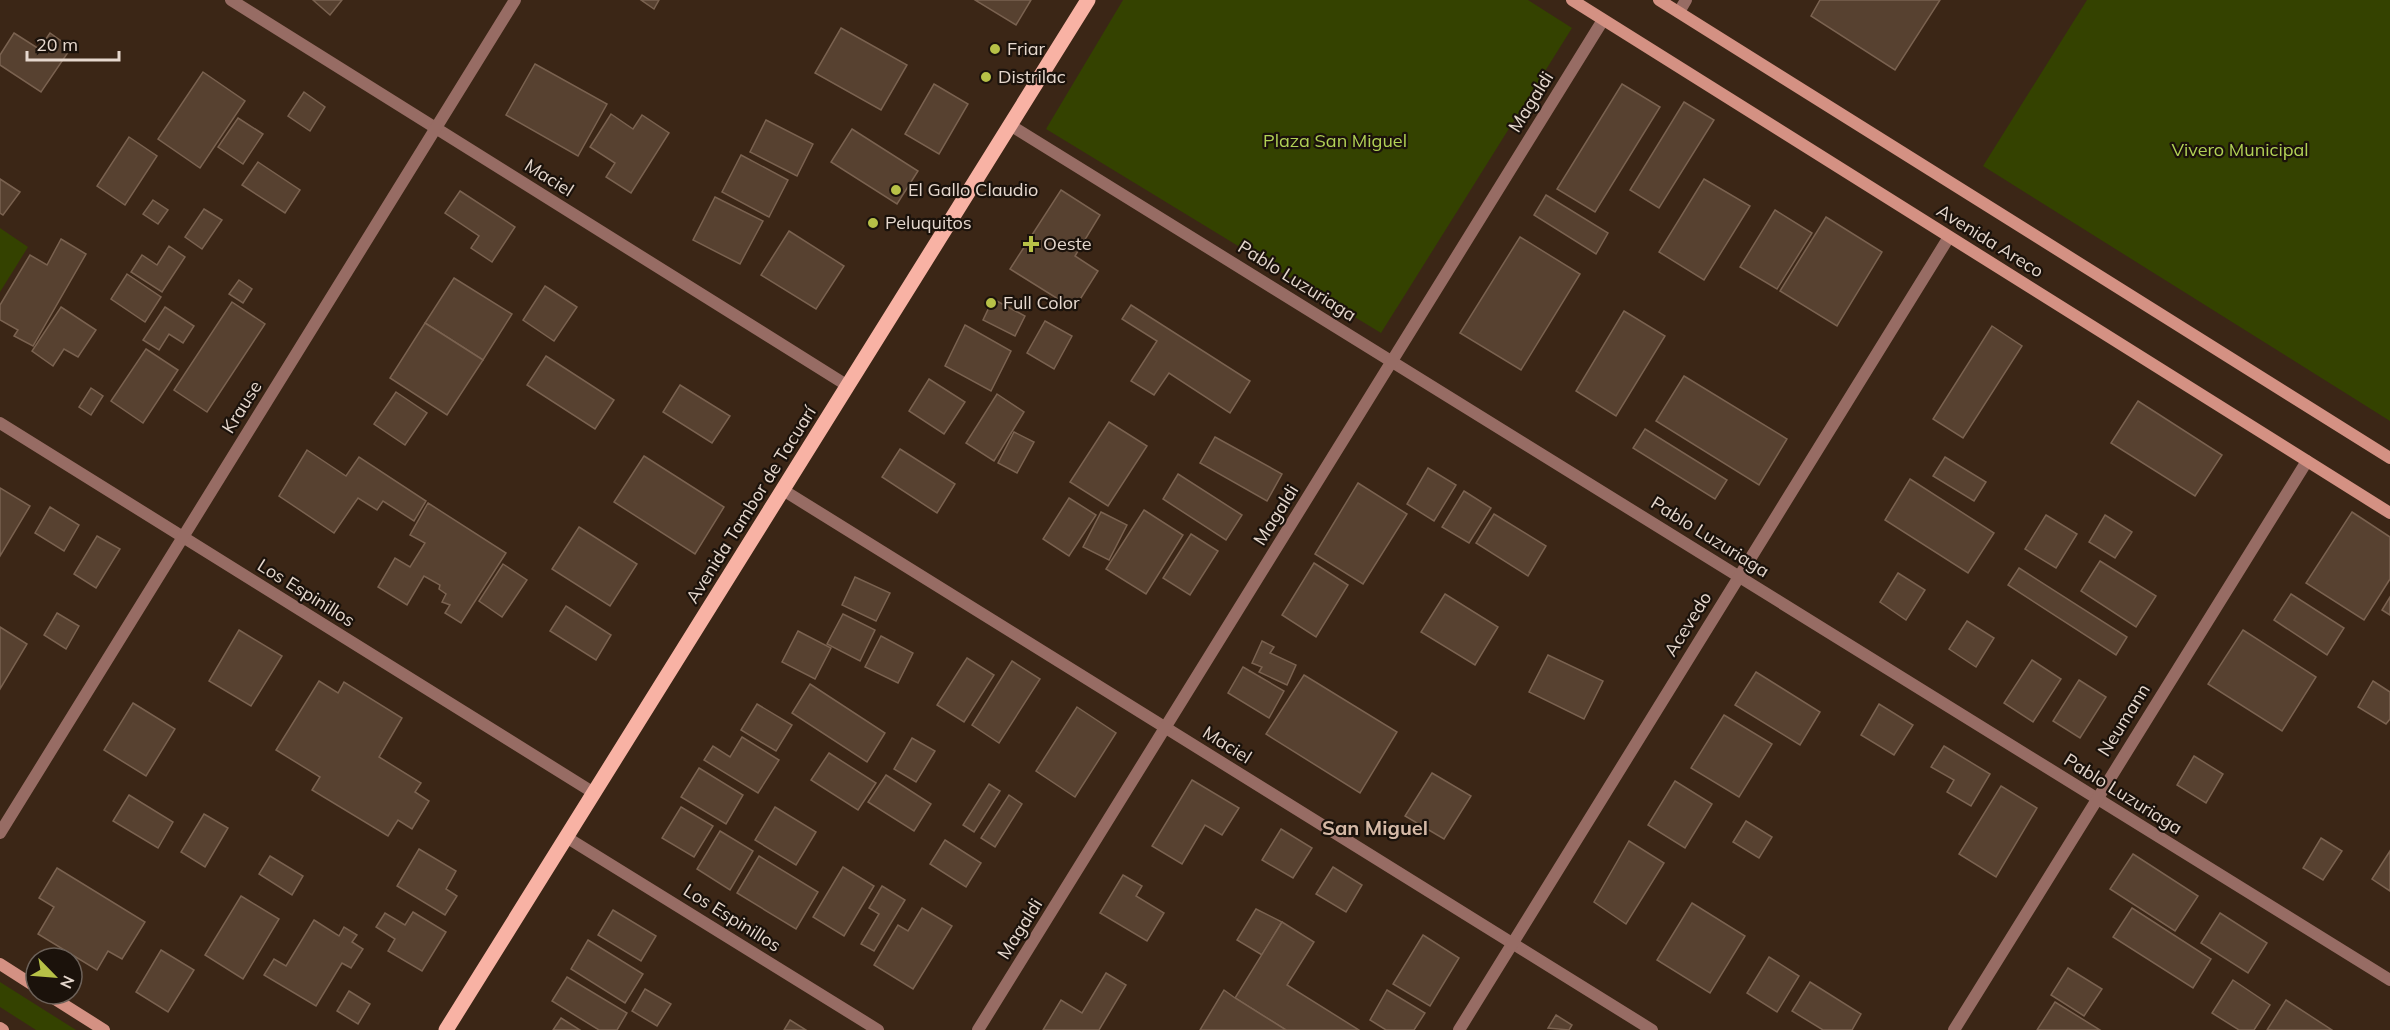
<svg xmlns="http://www.w3.org/2000/svg" width="2390" height="1030" font-family="Mulish,sans-serif">
	<style>
		.green { fill: #344200 }
		.building { fill: #574130; stroke: #7a6250; stroke-width: 1.5 }
		.lines { fill: none; stroke-linecap: round; stroke-linejoin: round }
		.street { stroke: #976c64; stroke-width: 12 }
		.secondary { stroke: #d49183; stroke-width: 12 }
		.primary { stroke: #f8b2a4; stroke-width: 15 }
		.poi-dot { fill: #b7c147; stroke: #1b120b; stroke-width: 2 }
		.labels { text-anchor: middle; stroke-width: 4.5; stroke-linejoin: round; paint-order: stroke }
		.poi-label { font-size: 18px; fill: #e6d8ce; stroke: #1b120b; text-anchor: start }
		.street-label { font-size: 18px; fill: #e6d8ce; stroke: #1b120b }
		.park-label { font-size: 18px; fill: #b2d256; stroke: #1b120b }
		.neighbourhood-label { font-size: 20px; font-weight: bold; fill: #d5b9a6; stroke: #1b120b }
	</style>
	<rect width="100%" height="100%" fill="#3b2616"/>
	<g class="green">
		<polygon points="1123,0 1528,0 1572,28 1381,333 1046,129"/>
		<polygon points="2087,0 2390,0 2390,421 1983,166"/>
		<polygon points="0,228 28,247 0,292"/>
		<polygon points="0,982 76,1030 36,1030 0,1007"/>
	</g>
	<g class="building">
		<polygon points="313,0 342,0 330,15"/>
		<polygon points="641,0 659,0 654,9"/>
		<polygon points="975,0 1031,0 1016,25"/>
		<polygon points="1820,0 1940,0 1895,70 1811,16"/>
		<polygon points="841,28 907,65 881,110 815,73"/>
		<polygon points="14,33 39,49 50,33 71,48 41,92 0,65 0,55"/>
		<polygon points="535,64 607,104 578,156 506,115"/>
		<polygon points="203,72 245,101 200,168 158,139"/>
		<polygon points="934,84 968,104 939,154 905,134"/>
		<polygon points="1622,84 1660,107 1595,212 1557,189"/>
		<polygon points="304,92 325,107 310,131 288,116"/>
		<polygon points="1684,102 1714,120 1659,208 1630,190"/>
		<polygon points="611,114 633,129 642,115 669,133 631,193 606,177 615,163 590,147"/>
		<polygon points="238,118 263,134 243,164 218,147"/>
		<polygon points="766,120 813,144 797,176 750,152"/>
		<polygon points="852,129 918,171 897,204 831,162"/>
		<polygon points="129,137 157,156 125,205 97,186"/>
		<polygon points="741,155 788,180 769,217 722,192"/>
		<polygon points="258,162 300,190 285,213 242,185"/>
		<polygon points="0,179 20,192 3,215 0,213"/>
		<polygon points="1704,179 1750,206 1704,280 1659,252"/>
		<polygon points="1061,190 1100,215 1075,256 1098,271 1074,309 1010,269"/>
		<polygon points="460,191 515,227 492,262 471,248 479,236 445,213"/>
		<polygon points="1546,195 1608,233 1596,254 1534,215"/>
		<polygon points="715,197 763,221 740,264 693,240"/>
		<polygon points="153,200 168,210 158,224 143,214"/>
		<polygon points="204,209 222,220 202,249 185,237"/>
		<polygon points="1775,210 1812,233 1777,289 1740,267"/>
		<polygon points="1826,217 1882,252 1837,326 1780,291"/>
		<polygon points="789,231 844,266 816,309 761,275"/>
		<polygon points="1520,237 1580,274 1521,370 1460,333"/>
		<polygon points="61,239 86,254 33,346 14,336 18,330 0,320 0,305 30,255 47,265"/>
		<polygon points="169,246 185,257 162,292 131,272 142,255 157,265"/>
		<polygon points="127,274 161,297 145,322 111,299"/>
		<polygon points="454,278 512,314 483,360 425,323"/>
		<polygon points="239,280 252,289 243,303 229,294"/>
		<polygon points="545,286 577,307 554,341 523,320"/>
		<polygon points="993,299 1025,316 1015,336 983,320"/>
		<polygon points="232,302 265,324 207,412 174,390"/>
		<polygon points="1131,305 1250,381 1230,413 1169,373 1154,395 1131,381 1157,341 1122,319"/>
		<polygon points="61,307 96,330 78,357 64,349 53,366 32,351"/>
		<polygon points="165,307 194,326 183,343 169,334 159,350 143,340"/>
		<polygon points="1624,311 1665,336 1616,416 1576,391"/>
		<polygon points="1045,321 1072,336 1054,369 1027,353"/>
		<polygon points="425,323 483,360 447,415 390,378"/>
		<polygon points="965,325 1011,351 991,391 945,366"/>
		<polygon points="1992,326 2022,346 1963,438 1933,419"/>
		<polygon points="146,349 178,370 143,423 111,401"/>
		<polygon points="546,356 614,400 595,429 527,385"/>
		<polygon points="1684,376 1787,439 1759,485 1656,421"/>
		<polygon points="929,379 965,402 944,434 909,411"/>
		<polygon points="680,385 730,416 712,443 663,412"/>
		<polygon points="91,388 103,396 91,415 79,407"/>
		<polygon points="396,392 427,413 405,445 374,424"/>
		<polygon points="997,394 1024,412 994,461 966,443"/>
		<polygon points="2138,401 2222,455 2195,496 2111,443"/>
		<polygon points="1109,422 1147,446 1108,506 1070,482"/>
		<polygon points="1645,429 1727,480 1715,499 1633,448"/>
		<polygon points="1014,432 1034,442 1017,473 998,463"/>
		<polygon points="1215,437 1282,474 1267,501 1200,463"/>
		<polygon points="900,449 955,484 937,513 882,477"/>
		<polygon points="307,450 346,476 359,457 426,501 414,521 383,501 377,510 358,498 334,533 279,496"/>
		<polygon points="644,456 724,507 695,554 614,502"/>
		<polygon points="1945,457 1986,482 1974,501 1933,476"/>
		<polygon points="1428,468 1456,485 1434,521 1407,504"/>
		<polygon points="1178,474 1242,515 1226,540 1163,499"/>
		<polygon points="1910,479 1994,533 1968,573 1885,520"/>
		<polygon points="1358,483 1407,514 1363,584 1315,554"/>
		<polygon points="0,488 30,506 0,556"/>
		<polygon points="1464,491 1491,508 1469,543 1442,527"/>
		<polygon points="1069,498 1096,515 1069,556 1043,539"/>
		<polygon points="428,503 506,553 461,623 445,613 450,605 442,602 446,594 439,589 440,585 424,576 407,605 378,587 395,558 410,567 425,543 410,535"/>
		<polygon points="50,507 79,525 64,551 35,533"/>
		<polygon points="1144,510 1183,535 1146,594 1106,569"/>
		<polygon points="1101,512 1127,525 1109,560 1083,547"/>
		<polygon points="2352,512 2390,537 2390,579 2364,620 2306,583"/>
		<polygon points="1494,514 1546,546 1528,576 1476,543"/>
		<polygon points="2046,515 2077,534 2056,568 2025,549"/>
		<polygon points="2105,515 2132,532 2115,558 2089,542"/>
		<polygon points="579,527 637,564 610,606 552,569"/>
		<polygon points="1191,534 1218,551 1190,595 1163,578"/>
		<polygon points="97,536 120,549 96,588 74,574"/>
		<polygon points="2100,561 2156,596 2136,627 2081,591"/>
		<polygon points="1314,563 1348,585 1316,637 1282,615"/>
		<polygon points="503,564 527,580 502,617 479,601"/>
		<polygon points="2019,568 2127,637 2116,655 2008,585"/>
		<polygon points="1898,573 1925,590 1906,620 1880,602"/>
		<polygon points="855,577 890,593 876,621 842,605"/>
		<polygon points="1445,594 1498,627 1475,665 1421,632"/>
		<polygon points="2291,594 2344,628 2327,655 2274,620"/>
		<polygon points="2390,597 2390,615 2382,610"/>
		<polygon points="566,606 611,635 596,660 550,631"/>
		<polygon points="57,613 79,626 66,649 44,635"/>
		<polygon points="843,614 875,630 860,661 827,644"/>
		<polygon points="1967,621 1994,638 1976,667 1949,649"/>
		<polygon points="0,627 27,644 0,689"/>
		<polygon points="239,630 282,656 251,706 209,681"/>
		<polygon points="2243,630 2316,677 2282,731 2208,684"/>
		<polygon points="798,631 831,648 815,679 782,662"/>
		<polygon points="881,636 913,653 898,683 865,667"/>
		<polygon points="1262,641 1274,647 1270,653 1296,665 1287,685 1259,672 1262,667 1252,663"/>
		<polygon points="1548,655 1603,681 1584,719 1529,692"/>
		<polygon points="967,658 994,675 964,722 937,705"/>
		<polygon points="2032,660 2061,679 2033,722 2004,703"/>
		<polygon points="1012,661 1040,679 999,743 972,725"/>
		<polygon points="1243,667 1284,691 1269,718 1228,693"/>
		<polygon points="1756,672 1820,712 1800,745 1735,705"/>
		<polygon points="1304,675 1397,732 1360,793 1266,734"/>
		<polygon points="2079,680 2106,697 2080,738 2053,721"/>
		<polygon points="319,681 338,693 344,682 402,718 379,757 421,783 415,792 429,801 412,829 398,820 388,836 312,790 320,777 276,750"/>
		<polygon points="2373,681 2390,692 2390,719 2386,724 2358,707"/>
		<polygon points="810,684 885,733 867,762 792,713"/>
		<polygon points="133,703 175,729 146,776 104,750"/>
		<polygon points="757,704 792,725 776,751 741,730"/>
		<polygon points="1879,704 1913,725 1894,755 1861,735"/>
		<polygon points="1077,707 1116,733 1075,797 1036,771"/>
		<polygon points="1724,715 1772,744 1739,797 1691,768"/>
		<polygon points="742,737 779,760 758,793 704,760 713,746 730,757"/>
		<polygon points="912,738 935,751 916,782 894,769"/>
		<polygon points="1944,746 1990,774 1971,806 1947,792 1954,780 1931,767"/>
		<polygon points="829,753 876,783 858,810 811,780"/>
		<polygon points="2194,756 2223,774 2206,803 2177,785"/>
		<polygon points="699,768 743,795 726,824 681,797"/>
		<polygon points="1432,773 1471,796 1444,839 1405,816"/>
		<polygon points="886,775 931,804 914,831 868,802"/>
		<polygon points="1192,780 1239,808 1222,835 1205,825 1182,864 1152,846"/>
		<polygon points="1675,781 1712,804 1685,848 1648,825"/>
		<polygon points="989,784 1000,791 974,832 963,825"/>
		<polygon points="2001,786 2037,808 1996,877 1959,854"/>
		<polygon points="129,795 173,822 158,848 113,821"/>
		<polygon points="1009,795 1022,804 995,847 981,838"/>
		<polygon points="681,807 713,826 694,857 662,838"/>
		<polygon points="775,807 816,832 796,865 755,840"/>
		<polygon points="204,814 228,828 205,867 181,852"/>
		<polygon points="1746,821 1772,837 1759,858 1733,842"/>
		<polygon points="1281,829 1312,848 1293,878 1262,860"/>
		<polygon points="720,831 753,851 730,890 697,869"/>
		<polygon points="2321,838 2342,851 2323,880 2303,868"/>
		<polygon points="945,840 981,863 966,887 930,864"/>
		<polygon points="1629,841 1664,863 1626,924 1594,902"/>
		<polygon points="419,849 456,871 446,889 457,896 445,915 397,886"/>
		<polygon points="2390,851 2390,891 2372,879"/>
		<polygon points="2133,854 2198,896 2175,931 2110,889"/>
		<polygon points="270,856 303,876 292,895 259,874"/>
		<polygon points="759,856 818,892 796,929 737,893"/>
		<polygon points="843,867 874,886 844,936 813,917"/>
		<polygon points="1333,867 1362,885 1346,912 1316,894"/>
		<polygon points="57,868 145,922 122,959 108,951 97,970 38,934 54,907 39,898"/>
		<polygon points="1123,875 1142,886 1136,896 1164,913 1147,941 1100,913"/>
		<polygon points="882,886 905,900 874,951 861,944 879,914 869,908"/>
		<polygon points="241,896 279,919 243,979 205,955"/>
		<polygon points="1692,903 1745,936 1710,993 1657,960"/>
		<polygon points="922,908 952,926 913,989 874,965 898,925 908,931"/>
		<polygon points="2132,908 2211,959 2193,988 2113,937"/>
		<polygon points="1256,909 1282,922 1262,955 1237,940"/>
		<polygon points="613,910 656,936 641,961 598,935"/>
		<polygon points="413,912 446,932 422,971 388,951 395,939 376,927 385,913 405,925"/>
		<polygon points="2220,913 2267,943 2248,973 2201,943"/>
		<polygon points="314,920 339,936 344,927 357,935 352,942 363,949 351,968 342,963 316,1006 264,975 274,959 286,966"/>
		<polygon points="1282,922 1314,942 1287,985 1359,1030 1286,1030 1235,998"/>
		<polygon points="1423,935 1459,958 1430,1006 1393,984"/>
		<polygon points="588,940 643,974 625,1003 571,969"/>
		<polygon points="161,950 194,970 168,1012 136,992"/>
		<polygon points="1769,957 1799,976 1777,1012 1747,993"/>
		<polygon points="2068,968 2102,989 2084,1016 2051,995"/>
		<polygon points="1106,973 1126,985 1099,1030 1043,1030 1061,1000 1082,1013"/>
		<polygon points="567,977 627,1013 617,1030 599,1030 552,1001"/>
		<polygon points="2233,980 2270,1005 2254,1030 2239,1030 2212,1013"/>
		<polygon points="1810,982 1861,1014 1852,1030 1823,1030 1792,1011"/>
		<polygon points="645,989 671,1004 657,1026 632,1011"/>
		<polygon points="1224,990 1235,998 1286,1030 1200,1030"/>
		<polygon points="1387,990 1425,1013 1414,1030 1386,1030 1370,1020"/>
		<polygon points="349,991 370,1004 358,1024 337,1011"/>
		<polygon points="2286,1000 2332,1030 2267,1030"/>
		<polygon points="2055,1002 2100,1030 2037,1030"/>
		<polygon points="1556,1015 1572,1025 1569,1030 1548,1028"/>
		<polygon points="561,1018 580,1030 553,1030"/>
		<polygon points="790,1020 806,1030 784,1030"/>
	</g>
	<g class="lines">
		<g class="street">
			<polyline points="231,0 848,386"/>
			<polyline points="1679,12 1686,0"/>
			<polyline points="1010,125 2390,980"/>
			<polyline points="0,423 594,793"/>
			<polyline points="783,490 1652,1030"/>
			<polyline points="0,833 515,0"/>
			<polyline points="566,837 878,1030"/>
			<polyline points="978,1030 1603,20"/>
			<polyline points="1459,1030 1949,237"/>
			<polyline points="1954,1030 2307,461"/>
		</g>
		<g class="secondary">
			<polyline points="1572,0 2390,513"/>
			<polyline points="1659,0 2390,458"/>
			<polyline points="0,964 36,987"/>
			<polyline points="47,994 104,1030"/>
			<polyline points="0,1028 3,1030"/>
		</g>
		<polyline class="primary" points="446,1030 1088,0"/>
	</g>
	<g class="poi-dot">
		<circle cx="995" cy="49" r="6"/>
		<circle cx="986" cy="77" r="6"/>
		<circle cx="896" cy="190" r="6"/>
		<circle cx="873" cy="223" r="6"/>
		<path d="M1028 235h6v6h6v6h-6v6h-6v-6h-6v-6h6z"/>
		<circle cx="991" cy="303" r="6"/>
	</g>
	<g class="labels">
		<g class="poi-label">
			<text x="1007" y="55">Friar</text>
			<text x="998" y="83">Distrilac</text>
			<text x="908" y="196">El Gallo Claudio</text>
			<text x="885" y="229">Peluquitos</text>
			<text x="1043" y="250">Oeste</text>
			<text x="1003" y="309">Full Color</text>
		</g>
		<g class="street-label">
			<text transform="translate(1531 102) rotate(-58)" y="6">Magaldi</text>
			<text transform="translate(549 178) rotate(32)" y="6">Maciel</text>
			<text transform="translate(1990 241) rotate(32)" y="6">Avenida Areco</text>
			<text transform="translate(1297 281) rotate(32)" y="6">Pablo Luzuriaga</text>
			<text transform="translate(242 407) rotate(-58)" y="6">Krause</text>
			<text transform="translate(751 505) rotate(-58)" y="6">Avenida Tambor de Tacuarí</text>
			<text transform="translate(1276 515) rotate(-58)" y="6">Magaldi</text>
			<text transform="translate(1710 537) rotate(32)" y="6">Pablo Luzuriaga</text>
			<text transform="translate(306 593) rotate(32)" y="6">Los Espinillos</text>
			<text transform="translate(1688 624) rotate(-58)" y="6">Acevedo</text>
			<text transform="translate(2124 720) rotate(-58)" y="6">Neumann</text>
			<text transform="translate(1227 745) rotate(32)" y="6">Maciel</text>
			<text transform="translate(2123 794) rotate(32)" y="6">Pablo Luzuriaga</text>
			<text transform="translate(732 918) rotate(32)" y="6">Los Espinillos</text>
			<text transform="translate(1020 929) rotate(-58)" y="6">Magaldi</text>
		</g>
		<g class="park-label">
			<text x="1335" y="147">Plaza San Miguel</text>
			<text x="2240" y="156">Vivero Municipal</text>
		</g>
		<g class="neighbourhood-label">
			<text x="1375" y="835">San Miguel</text>
		</g>
	</g>
	<g transform="translate(54 976) rotate(115)"><circle r="28" fill="#1b120b" stroke="#6c6159" stroke-width="1.5"/>
	<path d="M0-4.5L10 22L0 15L-10 22Z" fill="#b7c147"/>
	<text y="-9" font-size="16" font-weight="bold" text-anchor="middle" fill="#e6d8ce">N</text>
	</g>
	<path d="M27 51v9h92v-9" fill="none" stroke="#e6d8ce" stroke-width="3"/>
	<text x="36" y="51" font-size="18" fill="#e6d8ce" stroke="#1b120b" stroke-width="4.5" paint-order="stroke">20 m</text>
</svg>
